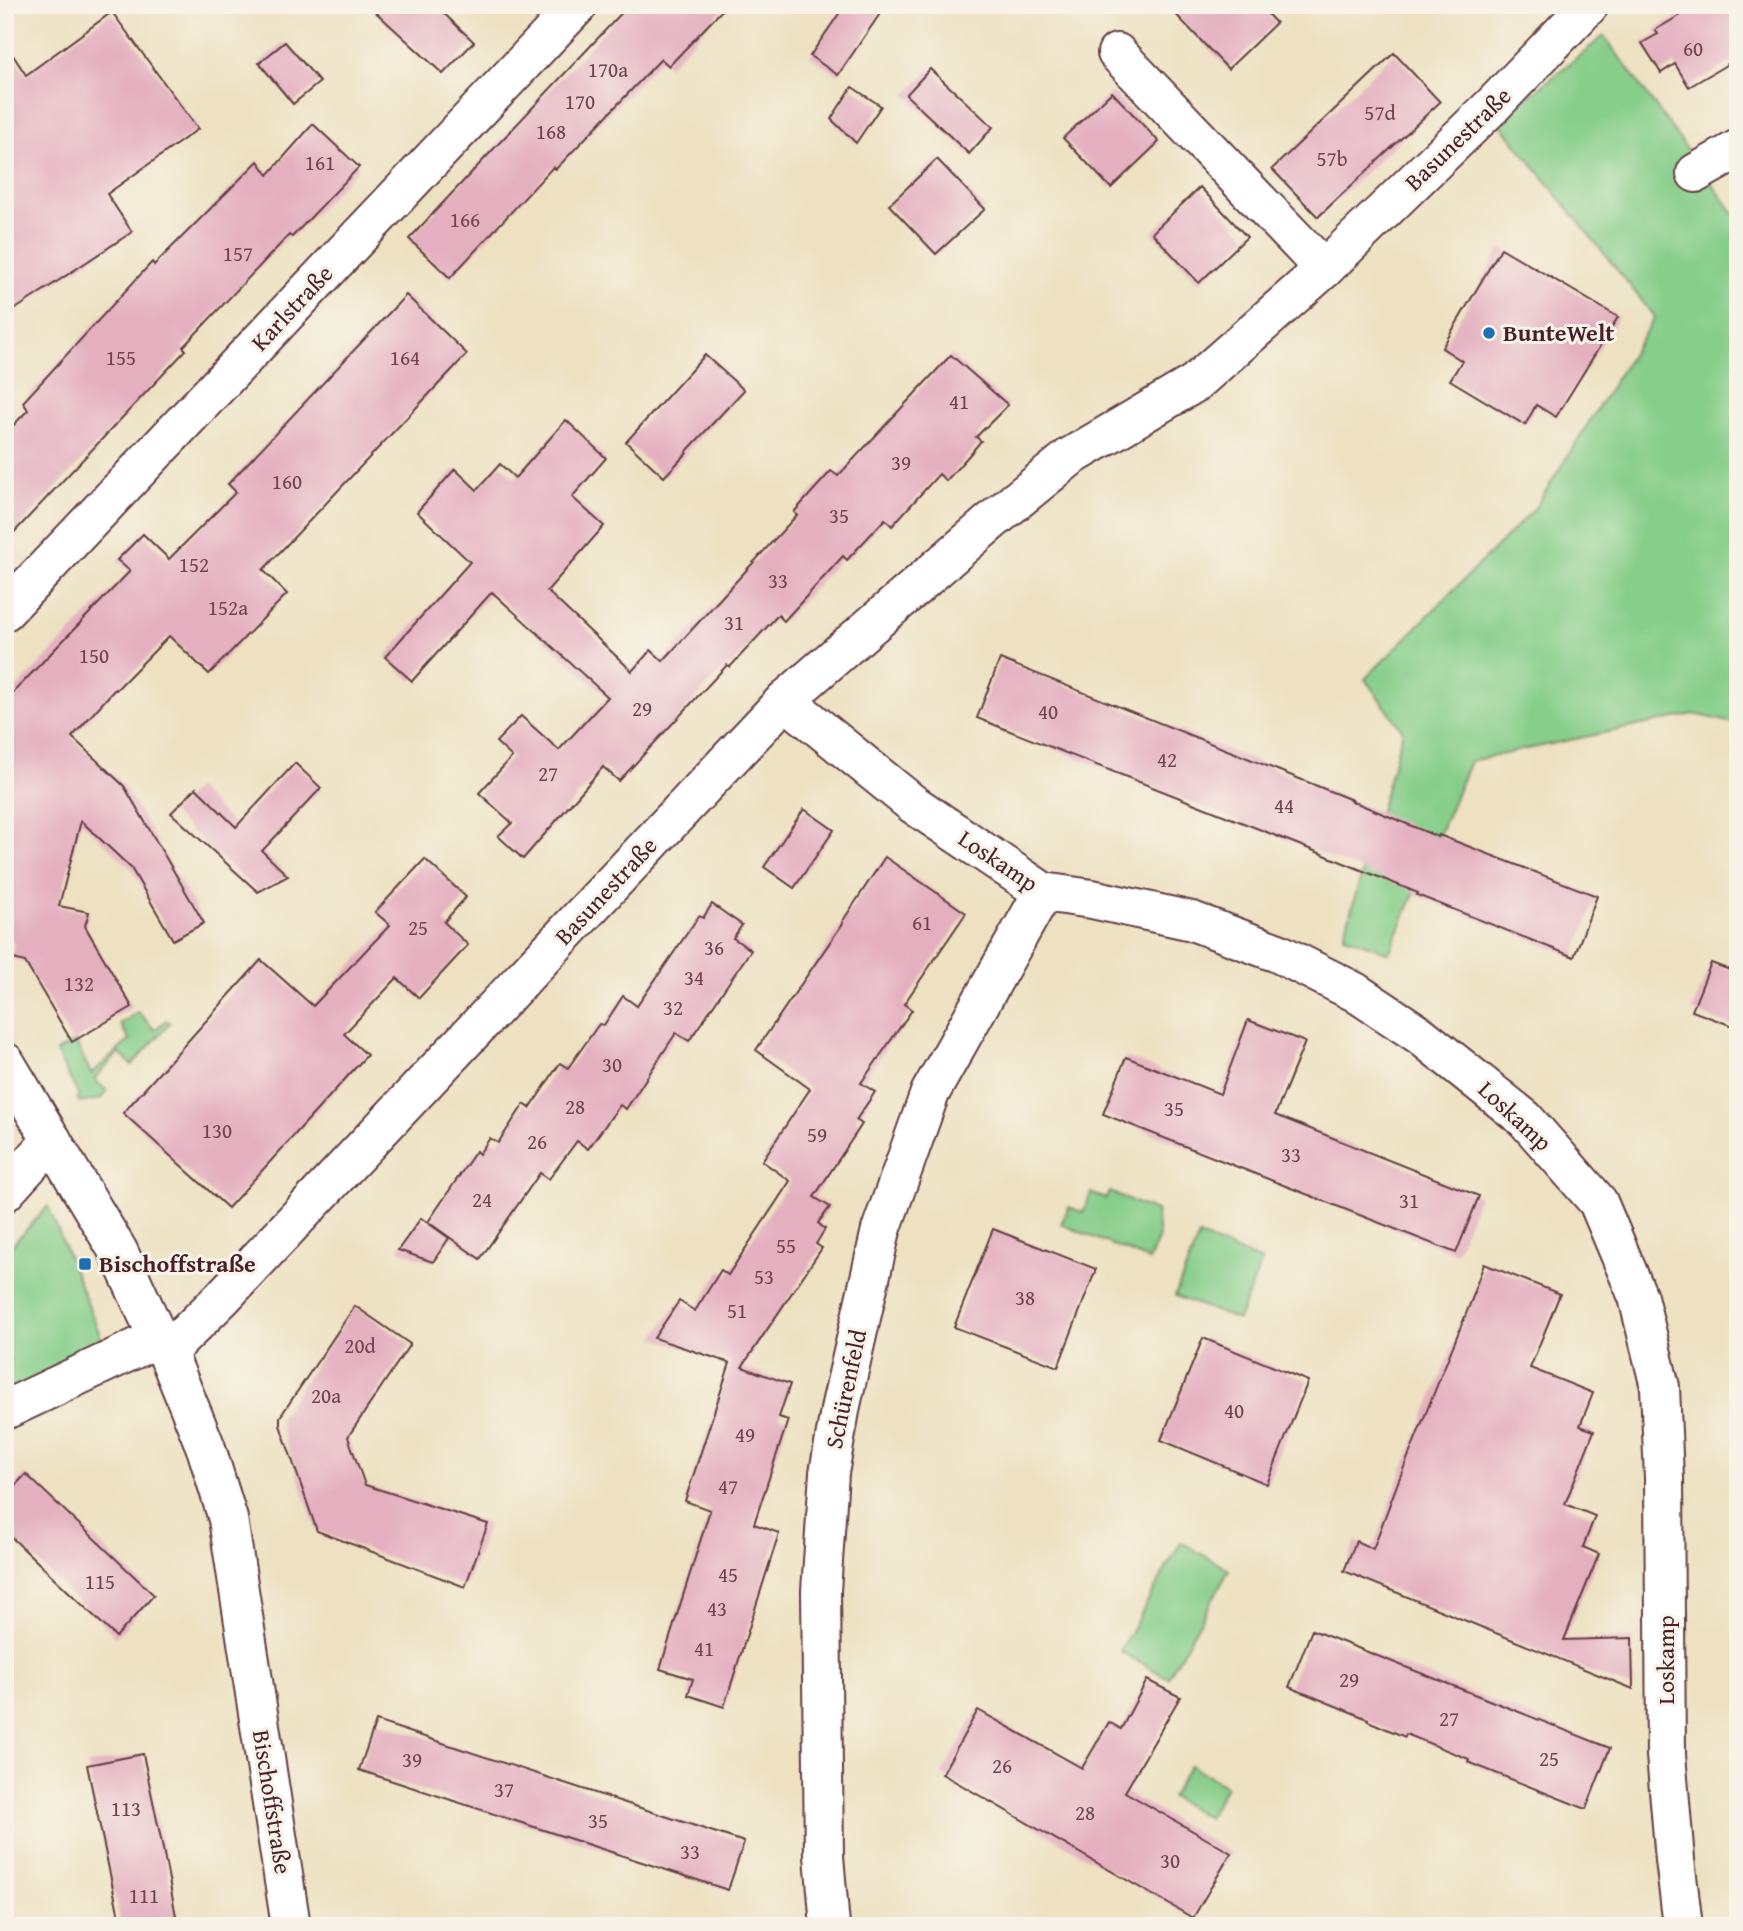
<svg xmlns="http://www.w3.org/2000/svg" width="1743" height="1931" font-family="'Gentium Book Plus',serif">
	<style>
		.green { fill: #86ce89; stroke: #68765a; stroke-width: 2 }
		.building { fill: #e4afbf }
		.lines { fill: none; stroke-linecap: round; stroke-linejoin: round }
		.minor-casing { stroke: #623c42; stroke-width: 42 }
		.minor { stroke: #fff; stroke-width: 38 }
		.poi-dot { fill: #1f6fb2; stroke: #f7f3e8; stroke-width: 2.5 }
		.labels { text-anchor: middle; stroke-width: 6; stroke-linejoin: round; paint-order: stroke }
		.number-label { font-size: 21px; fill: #704350 }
		.street-label { font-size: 24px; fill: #4a1f2b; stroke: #f7f3e8 }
		.poi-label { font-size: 24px; font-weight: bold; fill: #4a1f2b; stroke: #f7f3e8; text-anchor: start }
	</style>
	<rect width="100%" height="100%" fill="#f7f3e8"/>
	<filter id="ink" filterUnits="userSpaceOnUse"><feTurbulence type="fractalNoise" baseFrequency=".0143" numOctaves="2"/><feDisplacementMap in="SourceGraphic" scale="14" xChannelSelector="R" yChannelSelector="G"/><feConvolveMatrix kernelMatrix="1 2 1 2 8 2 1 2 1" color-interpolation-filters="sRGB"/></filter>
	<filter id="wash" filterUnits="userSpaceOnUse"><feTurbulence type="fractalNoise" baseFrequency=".00686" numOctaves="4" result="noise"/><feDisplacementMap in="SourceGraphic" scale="28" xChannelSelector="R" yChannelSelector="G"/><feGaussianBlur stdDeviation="1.57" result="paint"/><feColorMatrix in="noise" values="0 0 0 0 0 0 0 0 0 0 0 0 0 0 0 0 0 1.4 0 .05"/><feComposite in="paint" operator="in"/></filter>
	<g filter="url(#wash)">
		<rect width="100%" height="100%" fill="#ede1c1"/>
		<g class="green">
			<polygon points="1604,36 1738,219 1738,724 1694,714 1470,761 1389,953 1344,936 1403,731 1365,679 1535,508 1655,317 1498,121"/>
			<polygon points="138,1012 155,1030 166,1020 170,1023 132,1065 119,1053 94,1079 107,1091 100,1099 80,1103 77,1098 79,1096 56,1052 76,1042 91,1074 130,1040 120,1024"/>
			<polygon points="1109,1192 1156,1211 1159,1237 1149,1260 1061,1224 1069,1207 1083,1213 1091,1193 1106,1199"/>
			<polygon points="48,1206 105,1347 5,1396 5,1366 10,1360 5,1354 5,1253"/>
			<polygon points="1199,1236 1262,1261 1238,1320 1175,1296"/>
			<polygon points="1181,1542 1229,1570 1168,1678 1120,1651"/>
			<polygon points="1190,1765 1226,1786 1208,1818 1171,1797"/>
		</g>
		<g id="blocks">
			<g class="building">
				<polygon points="368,5 435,5 474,42 443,74"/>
				<polygon points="629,5 727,5 669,66 661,59 556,169 553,167 450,278 409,239"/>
				<polygon points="845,5 886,5 838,75 810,56"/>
				<polygon points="1167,5 1259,5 1276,23 1228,69"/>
				<polygon points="1698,5 1738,5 1738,58 1689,87 1675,64 1661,73 1642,43 1658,34 1655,30"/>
				<polygon points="112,12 198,129 107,194 132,232 5,316 5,43 26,75"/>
				<polygon points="285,42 320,82 293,104 259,63"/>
				<polygon points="1394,53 1440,102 1318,217 1272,169"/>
				<polygon points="930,69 993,127 969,154 906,95"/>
				<polygon points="852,87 881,106 856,143 831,119"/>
				<polygon points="1112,92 1159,142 1111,188 1063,138"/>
				<polygon points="313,124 359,167 292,237 289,235 183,347 186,350 5,542 5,434 28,410 23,402 152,262 154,265 258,161 268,175"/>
				<polygon points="937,159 985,209 936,254 889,205"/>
				<polygon points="1200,187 1247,237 1199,283 1152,233"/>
				<polygon points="1501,248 1618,317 1556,417 1536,405 1525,425 1450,380 1462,361 1442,348"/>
				<polygon points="406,295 467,354 263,570 287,594 209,674 169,636 116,690 115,689 72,737 124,786 204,923 173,940 131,868 81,821 59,906 89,912 85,926 132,1007 72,1042 25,962 10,958 14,945 5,931 5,701 130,571 117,560 143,534 169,559 236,492 228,484"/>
				<polygon points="705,355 744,390 686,452 687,453 664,477 626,442"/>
				<polygon points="951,355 1008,405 976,437 981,441 971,453 946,481 939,474 892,526 885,519 847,560 843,556 784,621 778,615 730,667 727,665 619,781 603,767 523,859 498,836 512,823 479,793 512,757 496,742 521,716 559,750 608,697 492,592 412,681 385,657 470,562 417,512 455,469 477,490 500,464 515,478 566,420 606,458 572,497 604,526 547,591 632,671 651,650 663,661 797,515 794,512 831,471 838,476"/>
				<polygon points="1000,659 1352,800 1352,801 1438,837 1439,835 1597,896 1574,957 1417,895 1418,893 1317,852 977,718"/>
				<polygon points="295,763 321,788 262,851 288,876 258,892 171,813 196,788 236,827"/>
				<polygon points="804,809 834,830 794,888 764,867"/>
				<polygon points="885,857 966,913 904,1004 912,1010 861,1083 875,1092 856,1120 862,1124 814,1197 830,1207 818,1223 825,1229 816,1244 822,1248 742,1367 790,1384 779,1417 788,1420 754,1524 779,1533 724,1707 688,1695 693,1679 660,1669 710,1510 685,1501 730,1363 654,1338 679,1301 695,1311 721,1270 728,1275 790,1181 762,1161 810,1089 756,1050 843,923 842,922"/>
				<polygon points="425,859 466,897 444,922 468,945 419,998 397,978 344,1034 367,1055 228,1208 123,1113 261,960 313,1006 390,925 375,912"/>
				<polygon points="712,904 742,925 733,938 751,950 689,1041 676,1033 626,1109 620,1105 588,1149 577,1141 549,1179 540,1173 480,1259 428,1222 476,1151 479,1154 490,1138 498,1143 524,1104 530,1108 560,1063 568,1068 599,1024 604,1025 623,996 637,1006 699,916 703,918"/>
				<polygon points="1711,963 1738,973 1738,1028 1692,1011"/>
				<polygon points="1248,1020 1305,1042 1275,1115 1479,1196 1456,1253 1103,1114 1126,1057 1220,1094"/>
				<polygon points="421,1218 449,1238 433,1262 398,1250"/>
				<polygon points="993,1229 1096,1269 1058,1367 954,1327"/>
				<polygon points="1484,1264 1560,1294 1530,1368 1593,1393 1580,1426 1594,1431 1565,1504 1595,1516 1583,1547 1599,1554 1564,1640 1632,1638 1633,1689 1344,1571 1356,1541 1373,1549 1398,1482 1474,1294 1473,1294"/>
				<polygon points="355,1306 410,1344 348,1437 365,1485 488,1524 465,1587 317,1531 280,1425 280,1417"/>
				<polygon points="1203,1338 1308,1381 1267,1484 1161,1440"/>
				<polygon points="26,1474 154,1595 116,1637 5,1531 5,1496"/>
				<polygon points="1312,1630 1610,1748 1586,1809 1468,1762 1469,1759 1406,1734 1405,1737 1368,1721 1368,1719 1289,1687"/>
				<polygon points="1147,1680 1180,1697 1125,1792 1231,1853 1193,1918 942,1774 978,1710 1082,1768 1109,1722 1121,1729"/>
				<polygon points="376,1721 744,1842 728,1890 359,1770"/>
				<polygon points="143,1754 161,1839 178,1926 121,1926 87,1765"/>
			</g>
		</g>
	</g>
	<g filter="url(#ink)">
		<use href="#blocks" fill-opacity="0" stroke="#623c42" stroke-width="2"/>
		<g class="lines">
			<defs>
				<g id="minor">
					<polyline points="1117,53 1324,269"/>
					<polyline points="1696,173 1738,149"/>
					<polyline points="5,611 578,5"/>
					<polyline points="785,700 913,804 1043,892 1092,899 1192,921 1278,953 1355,992 1420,1035 1525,1119 1598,1202 1638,1297 1660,1387 1664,1478 1666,1755 1675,1860 1683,1926"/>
					<polyline points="5,1062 118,1251 158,1338 167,1352 206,1448 228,1519 291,1926"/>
					<polyline points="5,1192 52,1140"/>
					<polyline points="167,1352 221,1299 785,700 994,519 1070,457 1195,383 1324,269 1492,106 1589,5"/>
					<polyline points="5,1410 158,1338"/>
					<polyline points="830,1926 824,1856 821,1591 829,1473 841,1405 881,1230 930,1093 1043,892"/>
				</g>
			</defs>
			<use href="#minor" class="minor-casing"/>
			<use href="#minor" class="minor"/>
		</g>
	</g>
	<g class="poi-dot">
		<circle cx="1489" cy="333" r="7"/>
		<rect x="78" y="1257" width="14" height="14" rx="3.5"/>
	</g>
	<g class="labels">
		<g class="number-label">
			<text x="1693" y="56">60</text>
			<text x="608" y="77">170a</text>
			<text x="580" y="109">170</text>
			<text x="1380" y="120">57d</text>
			<text x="551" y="139">168</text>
			<text x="1332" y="166">57b</text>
			<text x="320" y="170">161</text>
			<text x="465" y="227">166</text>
			<text x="238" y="261">157</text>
			<text x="121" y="365">155</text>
			<text x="405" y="365">164</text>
			<text x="959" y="409">41</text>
			<text x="901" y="470">39</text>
			<text x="287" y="489">160</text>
			<text x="839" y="523">35</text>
			<text x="194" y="572">152</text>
			<text x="778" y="588">33</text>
			<text x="228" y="615">152a</text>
			<text x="734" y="630">31</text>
			<text x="94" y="663">150</text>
			<text x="642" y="716">29</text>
			<text x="1048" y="719">40</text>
			<text x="1167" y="767">42</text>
			<text x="548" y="781">27</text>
			<text x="1284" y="813">44</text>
			<text x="922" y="930">61</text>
			<text x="418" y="935">25</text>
			<text x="714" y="955">36</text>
			<text x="694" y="985">34</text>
			<text x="79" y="991">132</text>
			<text x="673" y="1015">32</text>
			<text x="612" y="1072">30</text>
			<text x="575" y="1114">28</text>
			<text x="1174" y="1116">35</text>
			<text x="217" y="1138">130</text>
			<text x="817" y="1142">59</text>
			<text x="537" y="1149">26</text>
			<text x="1291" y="1162">33</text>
			<text x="482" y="1207">24</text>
			<text x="1409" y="1208">31</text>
			<text x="786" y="1253">55</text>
			<text x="764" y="1284">53</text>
			<text x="1025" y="1305">38</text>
			<text x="737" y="1318">51</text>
			<text x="360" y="1353">20d</text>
			<text x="326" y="1403">20a</text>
			<text x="1234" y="1418">40</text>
			<text x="745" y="1442">49</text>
			<text x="728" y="1494">47</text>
			<text x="728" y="1582">45</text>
			<text x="100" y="1589">115</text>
			<text x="717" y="1616">43</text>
			<text x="704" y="1656">41</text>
			<text x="1349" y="1687">29</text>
			<text x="1449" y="1726">27</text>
			<text x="1549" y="1766">25</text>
			<text x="412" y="1767">39</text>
			<text x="1002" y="1773">26</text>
			<text x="504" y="1797">37</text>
			<text x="126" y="1816">113</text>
			<text x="1085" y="1820">28</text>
			<text x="598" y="1828">35</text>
			<text x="690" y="1859">33</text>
			<text x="1170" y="1868">30</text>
			<text x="144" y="1903">111</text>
		</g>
		<g class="street-label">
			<text transform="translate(1458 139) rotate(-44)" y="8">Basunestraße</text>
			<text transform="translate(292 308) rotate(-47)" y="8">Karlstraße</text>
			<text transform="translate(998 861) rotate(34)" y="8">Loskamp</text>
			<text transform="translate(606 891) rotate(-47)" y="8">Basunestraße</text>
			<text transform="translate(1515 1116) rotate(43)" y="8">Loskamp</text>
			<text transform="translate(846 1389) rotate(-78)" y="8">Schürenfeld</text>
			<text transform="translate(1666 1660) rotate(-90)" y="8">Loskamp</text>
			<text transform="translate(272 1802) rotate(81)" y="8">Bischoffstraße</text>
		</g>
		<g class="poi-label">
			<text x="1503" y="341">BunteWelt</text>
			<text x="99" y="1272">Bischoffstraße</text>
		</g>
	</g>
	<rect width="1743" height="1931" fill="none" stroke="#f7f3e8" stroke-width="28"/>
</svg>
